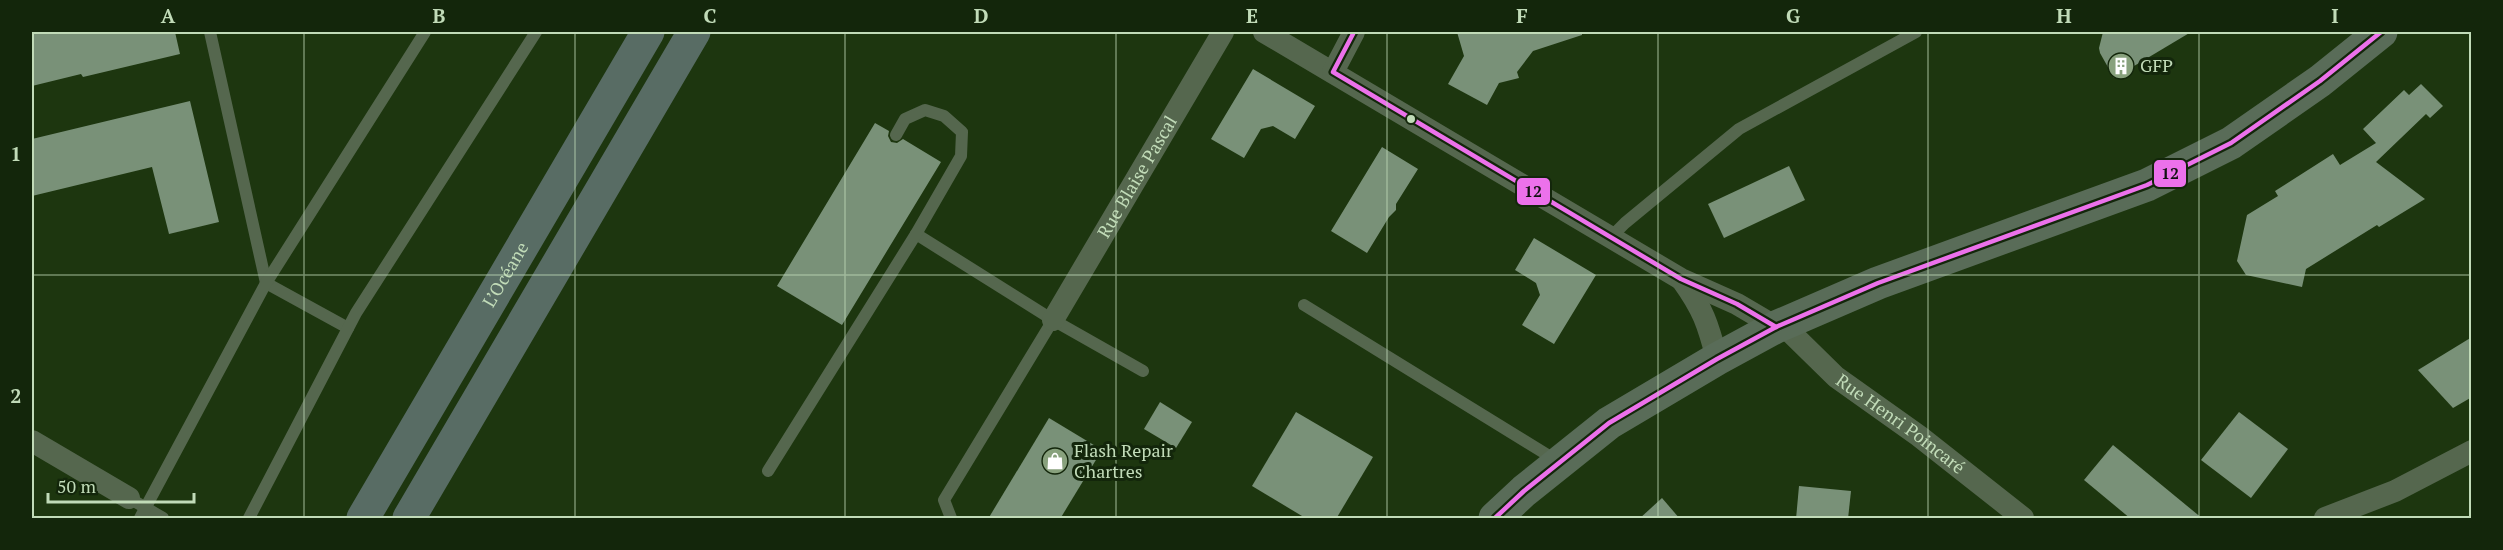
<svg xmlns="http://www.w3.org/2000/svg" width="2503" height="550" font-family="'PT Serif',serif">
	<style>
		.building { fill: #799178 }
		.lines { fill: none; stroke-linecap: round; stroke-linejoin: round }
		.lane { stroke: #55674e; stroke-width: 12 }
		.street { stroke: #55674e; stroke-width: 22 }
		.secondary { stroke: #596c58; stroke-width: 33 }
		.highway { stroke: #586c64; stroke-width: 33 }
		.bus-1-casing { stroke: #13260b; stroke-width: 9 }
		.bus-1 { stroke: #ec71eb; stroke-width: 4.5 }
		.grid { fill: none; stroke: #c1dbb8; stroke-width: 1.5; stroke-opacity: 0.55 }
		.bus-dot { fill: #c1dbb8; stroke: #13260b; stroke-width: 2 }
		.labels { text-anchor: middle; stroke-width: 6; stroke-linejoin: round; paint-order: stroke }
		.poi-label { font-size: 18px; fill: #c1dbb8; stroke: #13260b; text-anchor: start }
		.street-label { font-size: 18px; fill: #c1dbb8; stroke: #13260b }
		.line-badge { stroke: #13260b; stroke-width: 2 }
		.pale-badge-label { font-size: 16px; text-anchor: middle; font-weight: bold; fill: #111 }
		.neatline { fill: none; stroke: #c1dbb8; stroke-width: 2 }
		.grid-label { font-size: 20px; text-anchor: middle; font-weight: bold; fill: #c1dbb8 }
	</style>
	<rect width="100%" height="100%" fill="#1d360f"/>
	<g class="building">
		<polygon points="32,32 175,32 180,54 83,77 81,74 32,86"/>
		<polygon points="1457,32 1582,32 1582,35 1533,51 1517,72 1519,78 1499,83 1487,105 1448,84 1464,56"/>
		<polygon points="2103,32 2191,32 2114,78 2100,53 2099,48"/>
		<polygon points="1253,69 1315,106 1295,139 1273,126 1261,129 1244,158 1211,139"/>
		<polygon points="2421,84 2443,106 2430,118 2426,114 2376,162 2425,199 2379,227 2377,225 2306,269 2302,287 2246,275 2237,261 2247,215 2278,196 2275,191 2333,154 2340,165 2376,143 2363,129 2404,90 2409,95"/>
		<polygon points="190,101 219,222 169,234 152,167 32,196 32,139"/>
		<polygon points="875,123 889,131 888,136 891,142 897,143 903,139 941,162 842,325 777,286"/>
		<polygon points="1382,147 1418,169 1396,204 1396,210 1389,217 1367,253 1331,231"/>
		<polygon points="1789,166 1805,200 1724,238 1708,204"/>
		<polygon points="1534,238 1596,275 1554,344 1522,325 1540,295 1536,283 1515,270"/>
		<polygon points="2472,337 2472,397 2453,408 2418,370"/>
		<polygon points="1160,402 1192,422 1176,448 1144,429"/>
		<polygon points="1296,412 1373,457 1336,519 1307,519 1252,486"/>
		<polygon points="2239,412 2288,449 2251,498 2201,460"/>
		<polygon points="1049,418 1102,450 1060,519 988,519"/>
		<polygon points="2113,445 2203,519 2131,519 2084,480"/>
		<polygon points="1799,486 1851,491 1848,519 1796,519"/>
		<polygon points="1662,498 1680,519 1639,519"/>
	</g>
	<g class="lines">
		<g class="lane">
			<polyline points="210,32 266,283 348,328"/>
			<polyline points="916,234 1053,320 1143,371"/>
			<polyline points="1611,237 1625,223 1739,129 1916,32"/>
			<polyline points="1304,305 1559,462"/>
			<polyline points="768,471 916,234 961,156 962,132 944,116 925,110 905,119 896,135"/>
			<polyline points="129,498 163,518"/>
			<polyline points="140,518 266,283 425,32"/>
			<polyline points="249,518 356,313 536,32"/>
			<polyline points="951,518 944,500 1053,320"/>
		</g>
		<g class="street">
			<polyline points="1264,32 1681,279 1737,304 1776,327"/>
			<polyline points="1333,72 1354,32"/>
			<path d="M1682,280C1703,309 1708,324 1717,359"/>
			<path id="s1" d="M1053,320L1223,32"/>
			<path id="s2" d="M1783,325L1836,377L1919,436L2023,518"/>
			<polyline points="32,441 129,498"/>
			<polyline points="2325,518 2395,491 2472,451"/>
		</g>
		<polyline class="secondary" points="1495,518 1524,491 1609,423 1717,359 1776,327 1878,283 2147,185 2231,143 2320,81 2381,32"/>
		<g class="highway">
			<path id="s3" d="M363,518L648,32"/>
			<polyline points="409,518 694,32"/>
		</g>
		<defs>
			<g id="bus-1">
				<polyline points="1354,32 1333,72 1681,279 1737,304 1776,327"/>
				<polyline points="1495,518 1524,491 1609,423 1717,359 1776,327 1878,283 2147,185 2231,143 2320,81 2381,32"/>
			</g>
		</defs>
		<use href="#bus-1" class="bus-1-casing"/>
		<use href="#bus-1" class="bus-1"/>
	</g>
	<path class="grid" d="M304,32V518M575,32V518M845,32V518M1116,32V518M1387,32V518M1658,32V518M1928,32V518M2199,32V518M32,275H2472"/>
	<defs>
		<symbol id="building-disc" viewBox="-11 -11 22 22"><circle r="9.5" fill="#88a17d" stroke="#13260b"/><path d="M-4-6H4V6H1V3H-1V6H-4ZM-2.5-4.3h1.7v1.8h-1.7ZM.8-4.3h1.7v1.8H.8ZM-2.5-1h1.7V.8h-1.7ZM.8-1h1.7V.8H.8Z" fill="#fff"/></symbol>
		<symbol id="shop-disc" viewBox="-11 -11 22 22"><circle r="9.5" fill="#88a17d" stroke="#13260b"/><path d="M-5-2.5h2.3a2.7 3.5 0 0 1 5.4 0H5L5.5 6h-11ZM-1.5-2.5h3a1.5 2.3 0 0 0-3 0Z" fill="#fff"/></symbol>
	</defs>
	<g fill-rule="evenodd">
		<use href="#building-disc" x="2106" y="51" width="30" height="30"/>
		<use href="#shop-disc" x="1040" y="446" width="30" height="30"/>
	</g>
	<circle class="bus-dot" cx="1411" cy="119" r="5"/>
	<g class="labels">
		<g class="poi-label">
			<text x="2140" y="72">GFP</text>
			<text x="1074" y="457">Flash Repair<tspan x="1074" dy="21">Chartres</tspan></text>
		</g>
		<g class="street-label">
			<text dy="6" stroke="none"><textPath href="#s1" startOffset="166">Rue Blaise Pascal</textPath></text>
			<text dy="6" stroke="none"><textPath href="#s3" startOffset="282">L’Océane</textPath></text>
			<text dy="6" stroke="none"><textPath href="#s2" startOffset="154">Rue Henri Poincaré</textPath></text>
		</g>
	</g>
	<g class="line-badge">
		<rect x="2153" y="159" width="34" height="29" rx="6" fill="#ec71eb"/>
		<rect x="1516" y="177" width="35" height="29" rx="6" fill="#ec71eb"/>
	</g>
	<g class="pale-badge-label">
		<text x="2170" y="179">12</text>
		<text x="1533" y="197">12</text>
	</g>
	<rect width="2503" height="550" fill="none" stroke="#13260b" stroke-width="66"/>
	<path d="M48 493v9h146v-9" fill="none" stroke="#c1dbb8" stroke-width="3"/>
	<text x="57" y="493" font-size="18" fill="#c1dbb8" stroke="#13260b" stroke-width="4.5" paint-order="stroke">50 m</text>
	<rect x="33" y="33" width="2437" height="484" class="neatline"/>
	<g class="grid-label">
		<text x="168" y="23">A</text>
		<text x="439" y="23">B</text>
		<text x="710" y="23">C</text>
		<text x="981" y="23">D</text>
		<text x="1252" y="23">E</text>
		<text x="1522" y="23">F</text>
		<text x="1793" y="23">G</text>
		<text x="2064" y="23">H</text>
		<text x="2335" y="23">I</text>
		<text x="16" y="161">1</text>
		<text x="16" y="403">2</text>
	</g>
</svg>
